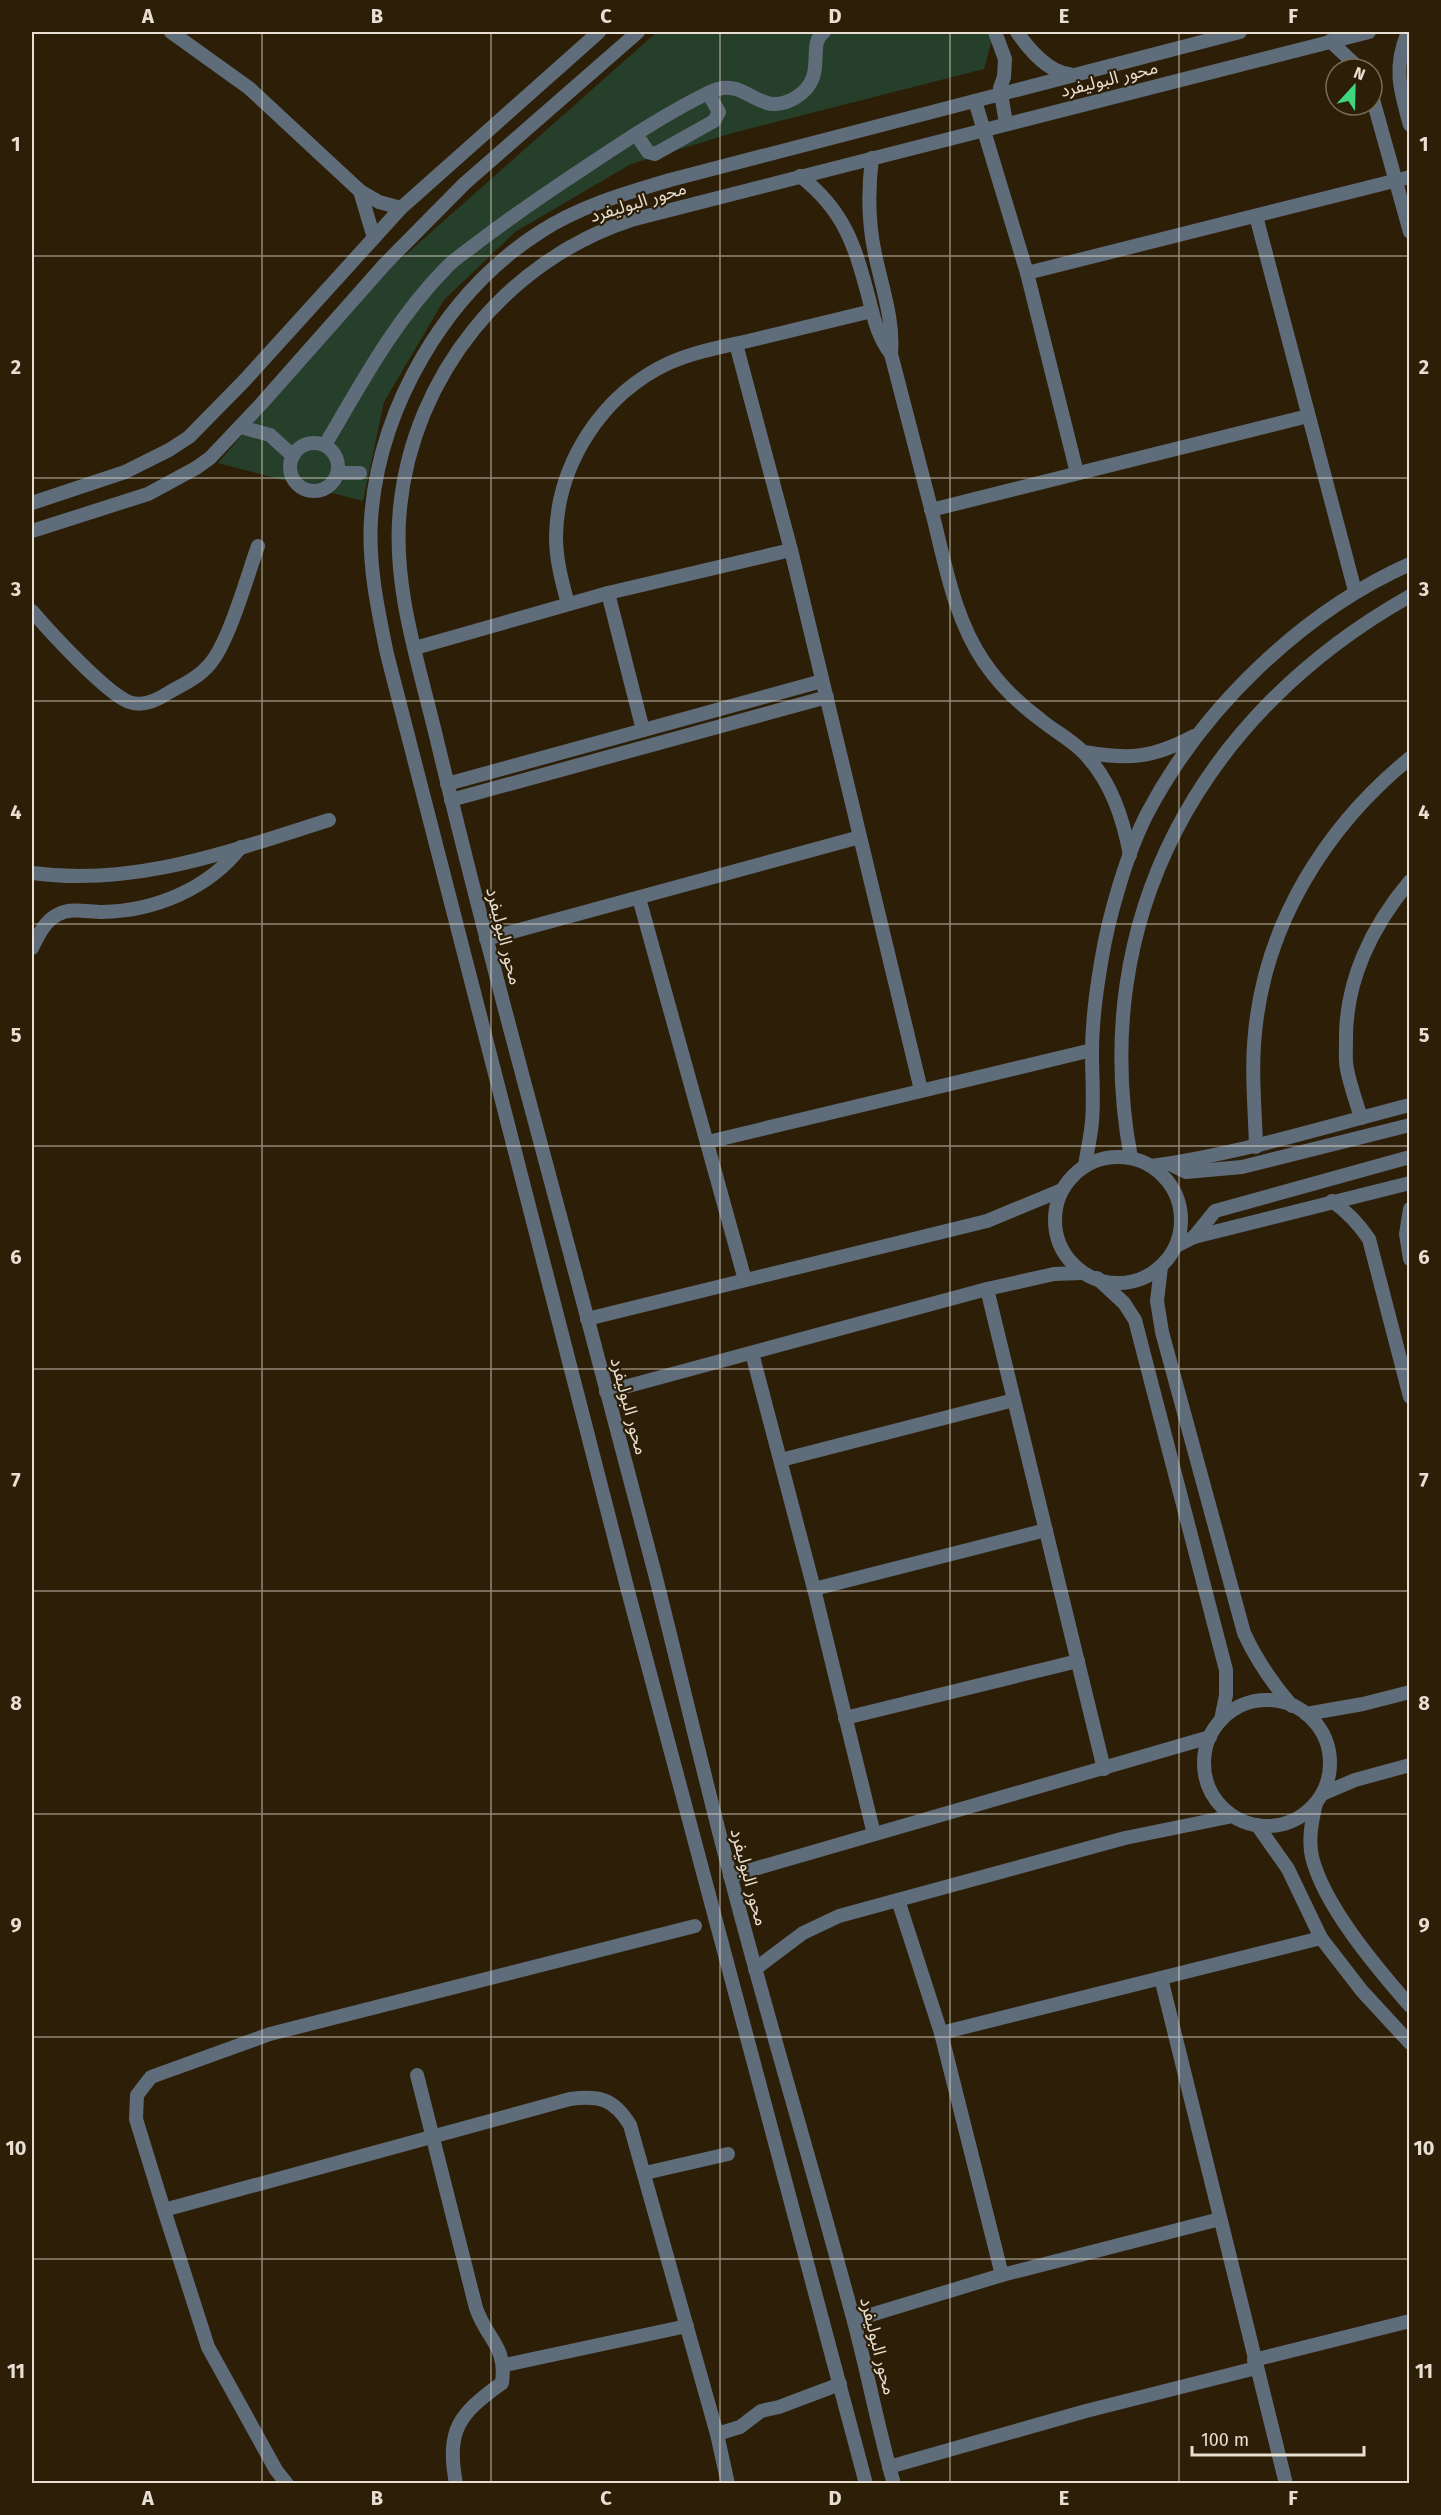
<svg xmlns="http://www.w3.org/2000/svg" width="1441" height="2515" font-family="'Fira Sans','Noto Sans Arabic',sans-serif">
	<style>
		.green { fill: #263f2a }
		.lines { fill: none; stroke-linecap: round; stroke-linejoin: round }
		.minor { stroke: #5f6c7a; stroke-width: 14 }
		.grid { fill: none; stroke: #e8dfd2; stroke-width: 1.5; stroke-opacity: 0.55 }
		.labels { text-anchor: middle; stroke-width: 4.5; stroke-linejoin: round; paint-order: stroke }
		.street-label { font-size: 18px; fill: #e8dfd2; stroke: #2c1e07 }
		.neatline { fill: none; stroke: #e8dfd2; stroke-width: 2 }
		.grid-label { font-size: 20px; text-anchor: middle; font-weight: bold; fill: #e8dfd2 }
	</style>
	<rect width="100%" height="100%" fill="#2c1e07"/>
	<polygon class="green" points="657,32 994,32 984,69 736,132 631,164 515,232 444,300 384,402 363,501 218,463 368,288"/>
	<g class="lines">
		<g class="minor">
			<polyline points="171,32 249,88 360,191 379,202 401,208"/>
			<polyline points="995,32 1005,59 1004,77 1000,88 1006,123"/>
			<path d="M1017,32C1028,48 1048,72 1069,74"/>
			<path d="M1408,32C1393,67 1400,90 1410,125"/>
			<polyline points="1330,41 1360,69"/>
			<polyline points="1372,96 1410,232"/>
			<polyline points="975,101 1027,273 1077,473"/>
			<polyline points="636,134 648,152 655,154 714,121 719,112 708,93"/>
			<path d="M872,158C868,190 868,222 875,254C882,288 894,320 891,354C905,407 919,460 932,512C945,563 954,618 984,662C999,684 1019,704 1041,720C1054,731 1072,740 1084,753C1111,781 1123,818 1130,855"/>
			<path d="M800,176C845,211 855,246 869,299C874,319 878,337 891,354"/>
			<polyline points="360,191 374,238"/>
			<polyline points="1256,216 1355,591"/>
			<polyline points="1027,273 1410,177"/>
			<polyline points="736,344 791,550 921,1090"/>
			<polyline points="241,427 270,435 293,456"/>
			<circle cx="314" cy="467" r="24"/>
			<path d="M325,445C361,384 395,320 445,269C454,259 467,251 477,243C506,221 536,200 566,180C613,149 660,116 710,92C747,74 757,120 795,98C830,77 805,45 824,32"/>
			<polyline points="338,473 360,473"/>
			<polyline points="32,503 125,472 169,450 189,437 244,381 401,208 599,32"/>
			<polyline points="931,510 1308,416"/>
			<polyline points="32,531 148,494 196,468 210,458 262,403 385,264 464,184 638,32"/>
			<polyline points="608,593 643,730"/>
			<path d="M568,604C562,582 556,560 556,537C557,464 602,394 669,363C694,352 721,347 748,341C789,331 831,321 872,311"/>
			<path d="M32,611C50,632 106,693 129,702C143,707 156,701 168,693C182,685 198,678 209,665C229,643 247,576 258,546"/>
			<polyline points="415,648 608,593 791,550"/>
			<path d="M1084,752C1129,760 1153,758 1194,736"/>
			<polyline points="447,784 822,681"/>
			<polyline points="451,800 827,697"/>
			<path d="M32,873C137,887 230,851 329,820"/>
			<polyline points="639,898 745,1280"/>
			<polyline points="486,939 860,837"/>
			<path d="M32,948C38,936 44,922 57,915C71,907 87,912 102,912C155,911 208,889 241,847"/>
			<path d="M1361,1118C1356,1101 1350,1085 1347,1069C1345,1060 1346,1050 1346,1041C1345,981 1372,926 1410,881"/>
			<polyline points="708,1142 1092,1050"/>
			<path d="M1256,1147C1255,1109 1251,1071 1255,1033C1265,924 1326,826 1410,758"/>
			<circle cx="1118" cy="1220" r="63"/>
			<path d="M1131,1158C1086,919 1202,713 1410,596"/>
			<polyline points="1170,1164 1186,1172 1242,1167 1410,1125"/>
			<path d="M1085,1166C1087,1151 1091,1136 1092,1121C1094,1099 1092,1075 1092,1053C1092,1023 1096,992 1101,963C1108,918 1127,852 1148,812C1203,708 1302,612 1410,564"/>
			<path d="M1151,1166C1239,1154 1323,1127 1410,1105"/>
			<path d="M1332,1201C1348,1212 1358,1223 1369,1239L1410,1397"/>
			<polyline points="1410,1209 1406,1234 1410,1259"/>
			<polyline points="1194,1237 1215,1211 1410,1157"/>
			<polyline points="1176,1246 1194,1237 1410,1183"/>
			<path d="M1161,1267L1157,1301L1162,1332L1244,1633C1257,1661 1272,1683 1292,1706"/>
			<polyline points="1097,1278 1124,1303 1135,1320 1226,1670 1226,1695 1221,1720"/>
			<polyline points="987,1289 1104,1769"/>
			<polyline points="587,1319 987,1221 1062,1190"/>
			<polyline points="752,1353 814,1589 874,1834"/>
			<polyline points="606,1392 987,1289 1054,1274 1082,1273"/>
			<polyline points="781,1460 1014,1400"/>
			<polyline points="814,1589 1046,1530"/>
			<circle cx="1267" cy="1763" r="63"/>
			<polyline points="1306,1714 1363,1704 1410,1692"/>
			<polyline points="845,1718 1078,1661"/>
			<polyline points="1322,1794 1355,1780 1410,1765"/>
			<path d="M1316,1803C1312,1821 1308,1838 1312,1857C1324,1906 1377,1968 1410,2006"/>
			<polyline points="1257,1825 1288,1869 1321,1938 1362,1991 1410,2043"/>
			<polyline points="730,1876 1210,1737"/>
			<polyline points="898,1900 941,2033 1002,2275"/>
			<polyline points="755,1969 803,1933 839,1916 1125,1838 1233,1816"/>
			<polyline points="1161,1978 1286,2484"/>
			<polyline points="941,2033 1321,1938"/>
			<path d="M417,2075L476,2308C487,2340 507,2346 502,2383C459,2414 446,2429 456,2484"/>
			<polyline points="645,2173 728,2154"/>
			<polyline points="164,2210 136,2119 137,2095 151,2077 270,2034 695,1926"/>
			<polyline points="854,2320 1002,2275 1220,2219"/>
			<polyline points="1254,2360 1410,2321"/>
			<polyline points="505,2365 687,2326"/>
			<polyline points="717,2434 740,2427 761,2411 779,2407 840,2384"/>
			<polyline points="889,2467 1086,2411 1256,2368"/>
			<path d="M287,2484L276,2470L208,2347L164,2210L570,2099C600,2095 614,2099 630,2125L717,2434L728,2484"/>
			<path d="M866,2484L628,1591L387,654C378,611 368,564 371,519C379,407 445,293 540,232C580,206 626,193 670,180L1240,32"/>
			<path d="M894,2484C878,2429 868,2373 853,2318C814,2172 770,2028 732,1882C705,1780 681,1677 655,1574C616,1425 576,1275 536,1126C501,996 467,866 436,736C418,661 392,585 400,508C413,376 506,261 631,220L1369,32"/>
		</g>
	</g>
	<path class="grid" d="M262,32V2484M491,32V2484M720,32V2484M950,32V2484M1179,32V2484M32,256H1410M32,478H1410M32,701H1410M32,924H1410M32,1146H1410M32,1369H1410M32,1591H1410M32,1814H1410M32,2037H1410M32,2259H1410"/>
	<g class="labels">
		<g class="street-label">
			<text transform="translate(1109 79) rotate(-14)" y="6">محور البوليفرد</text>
			<text transform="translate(638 202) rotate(-17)" y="6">محور البوليفرد</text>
			<text transform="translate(504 936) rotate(76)" y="6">محور البوليفرد</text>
			<text transform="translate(629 1406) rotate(75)" y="6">محور البوليفرد</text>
			<text transform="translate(749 1877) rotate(75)" y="6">محور البوليفرد</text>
			<text transform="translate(878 2346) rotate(76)" y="6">محور البوليفرد</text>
		</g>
	</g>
	<rect width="1441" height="2515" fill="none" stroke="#2c1e07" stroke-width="66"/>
	<g transform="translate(1354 87) rotate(22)"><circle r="28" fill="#2c1e07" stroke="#776b58" stroke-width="1.5"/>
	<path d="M0-4.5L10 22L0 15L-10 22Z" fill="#3fd77d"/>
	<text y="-9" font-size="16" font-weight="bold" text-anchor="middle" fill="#e8dfd2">N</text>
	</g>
	<path d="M1192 2446v9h172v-9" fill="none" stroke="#e8dfd2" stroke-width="3"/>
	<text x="1201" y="2446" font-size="18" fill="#e8dfd2" stroke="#2c1e07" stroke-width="4.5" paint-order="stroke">100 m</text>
	<rect x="33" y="33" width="1375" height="2449" class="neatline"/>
	<g class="grid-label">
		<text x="148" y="23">A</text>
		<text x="377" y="23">B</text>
		<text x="606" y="23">C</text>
		<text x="835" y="23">D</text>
		<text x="1064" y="23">E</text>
		<text x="1293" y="23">F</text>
		<text x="16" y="151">1</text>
		<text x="1424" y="151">1</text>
		<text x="16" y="374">2</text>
		<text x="1424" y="374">2</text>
		<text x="16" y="596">3</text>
		<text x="1424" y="596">3</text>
		<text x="16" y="819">4</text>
		<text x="1424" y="819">4</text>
		<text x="16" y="1042">5</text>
		<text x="1424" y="1042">5</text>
		<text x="16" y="1264">6</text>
		<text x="1424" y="1264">6</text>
		<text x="16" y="1487">7</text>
		<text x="1424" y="1487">7</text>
		<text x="16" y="1710">8</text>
		<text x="1424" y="1710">8</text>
		<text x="16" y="1932">9</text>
		<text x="1424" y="1932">9</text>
		<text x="16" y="2155">10</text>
		<text x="1424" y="2155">10</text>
		<text x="16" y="2378">11</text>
		<text x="1424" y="2378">11</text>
		<text x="148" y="2505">A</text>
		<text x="377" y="2505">B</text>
		<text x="606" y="2505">C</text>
		<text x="835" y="2505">D</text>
		<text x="1064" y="2505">E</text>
		<text x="1293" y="2505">F</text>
	</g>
</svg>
